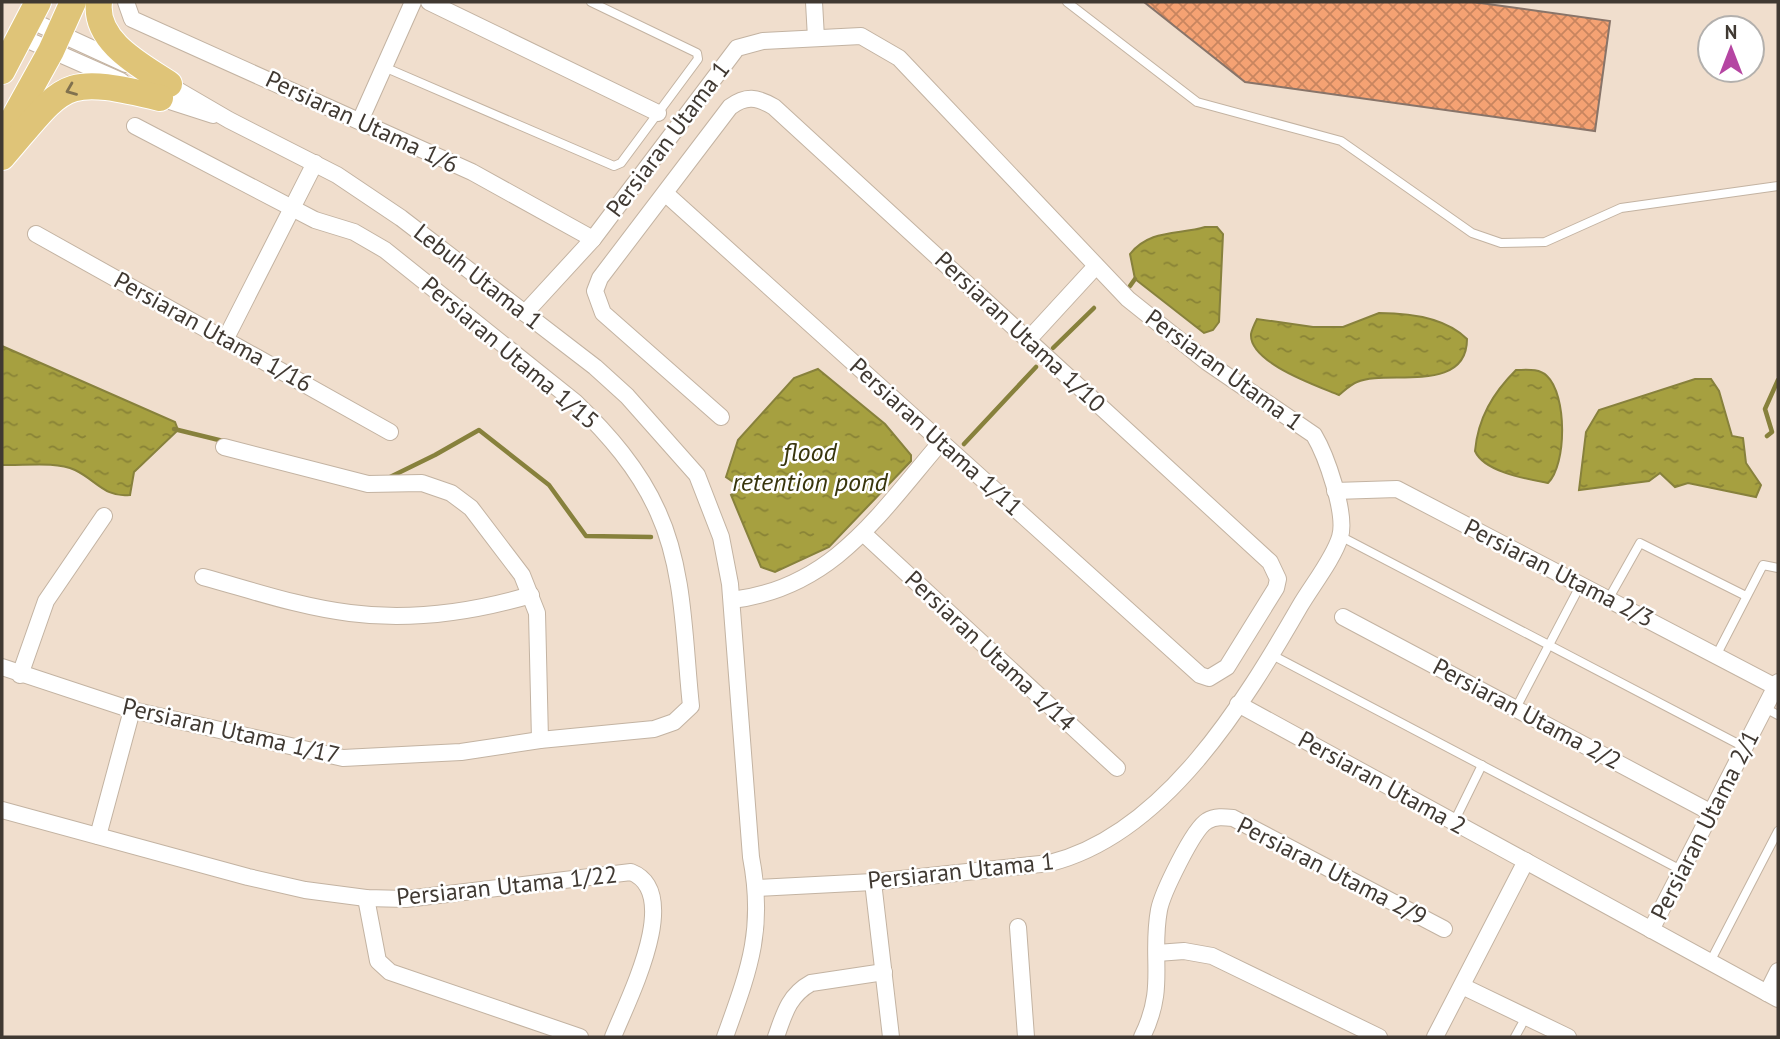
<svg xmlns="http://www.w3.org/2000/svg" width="1780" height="1039" font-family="'PT Sans',sans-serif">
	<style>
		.water { fill: url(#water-ripples); stroke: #87813c; stroke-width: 2 }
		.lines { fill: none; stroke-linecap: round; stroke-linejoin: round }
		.stream { stroke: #87813c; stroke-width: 4.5 }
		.building { fill: url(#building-cross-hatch); stroke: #887469; stroke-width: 2 }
		.lane-casing { stroke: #c3b3a2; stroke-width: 10 }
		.street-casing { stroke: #c3b3a2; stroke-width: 18 }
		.primary-casing { stroke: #fff; stroke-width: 28 }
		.lane { stroke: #fff; stroke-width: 8 }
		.street { stroke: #fff; stroke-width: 16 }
		.primary { stroke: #dfc478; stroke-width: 26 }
		.oneway { stroke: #80714e }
		.labels { text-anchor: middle; stroke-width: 5; stroke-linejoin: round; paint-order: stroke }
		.street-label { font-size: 24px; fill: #403932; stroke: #fff }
		.water-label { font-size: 26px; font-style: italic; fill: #38350c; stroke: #fff }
	</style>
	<defs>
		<pattern id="water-ripples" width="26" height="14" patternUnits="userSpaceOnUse" patternTransform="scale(1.75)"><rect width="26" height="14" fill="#a6a040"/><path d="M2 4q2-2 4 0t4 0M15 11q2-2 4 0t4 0" fill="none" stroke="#898336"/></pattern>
		<pattern id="building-cross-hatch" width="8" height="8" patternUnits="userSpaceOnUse" patternTransform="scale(1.75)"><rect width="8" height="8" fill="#f5a273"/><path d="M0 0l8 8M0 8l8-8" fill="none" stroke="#c8855f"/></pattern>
	</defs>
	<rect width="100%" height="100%" fill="#f0decd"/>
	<g class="water">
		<path d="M1205,227H1217L1223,234L1219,322L1213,330L1204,333L1135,279L1130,254C1150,229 1178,235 1205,227Z"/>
		<path d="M1379,313C1409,313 1446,318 1467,339C1467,395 1386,369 1357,382C1351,384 1344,391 1339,395C1318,386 1249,363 1251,334C1252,329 1255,323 1257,319L1313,327H1343Z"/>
		<path d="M2,346L175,422L178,430L134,472L130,495C105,498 96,480 75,470C55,461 23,466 2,465Z"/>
		<polygon points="818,369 885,424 911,455 911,461 829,547 775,572 761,567 731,495 742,488 726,477 738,440 794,378"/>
		<path d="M1516,370C1526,370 1539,368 1547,376C1567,395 1567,464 1548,483C1527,479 1484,472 1475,451C1478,418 1493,393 1516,370Z"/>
		<polygon points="1695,379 1711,379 1719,391 1732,436 1743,438 1746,463 1761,485 1756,497 1688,483 1675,487 1660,473 1649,481 1579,490 1586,432 1599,410"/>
	</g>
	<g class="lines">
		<g class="stream">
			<polyline points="1130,286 1135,279"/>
			<polyline points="1053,348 1094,308"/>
			<polyline points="174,429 223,441"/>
			<polyline points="1767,436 1772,432 1765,409 1778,380"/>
			<polyline points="964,444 1036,367"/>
			<polyline points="388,478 435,455 479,430 549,485 586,536 651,537"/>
		</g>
	</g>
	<polygon class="building" points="1144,2 1473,2 1610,21 1595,131 1245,82"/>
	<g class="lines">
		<defs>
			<g id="lane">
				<polyline points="1067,2 1197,102 1341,141 1472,233 1501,243 1545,242 1621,208 1778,186"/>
				<polyline points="384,67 614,166 621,163 698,59 697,53 591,2"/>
				<polyline points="1340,536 1744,747"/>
				<polyline points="1609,598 1640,543 1746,596"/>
				<polyline points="1717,654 1763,565 1778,568"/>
				<polyline points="1272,655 1681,870"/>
				<polyline points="1516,708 1581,584"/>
				<polyline points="1765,708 1778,715"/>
				<polyline points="1454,822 1482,765"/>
				<polyline points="1710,962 1778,831"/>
				<polyline points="1515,1037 1527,1015"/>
			</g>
			<g id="street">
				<polyline points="126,2 132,19 472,172 593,239"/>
				<polyline points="429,2 658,113"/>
				<polyline points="814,2 816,38"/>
				<polyline points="30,20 126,64"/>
				<polyline points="21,37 121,81"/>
				<path d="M162,81L229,120L337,175L401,218L595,367L627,396L697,475L721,537L730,584L751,857C765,930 749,970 725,1037"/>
				<polyline points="154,96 213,115"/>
				<polyline points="360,121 413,2"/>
				<path d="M665,193L1200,675L1209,678L1227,667L1276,588L1278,579L1270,562L774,107C757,97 746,95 730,107L600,278L595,291L603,313L721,417"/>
				<polyline points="36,234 390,432"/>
				<path d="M525,313L593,239L737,48L763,41L861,36L899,58L1128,299L1207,362L1314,435C1326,455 1347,514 1340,537C1334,558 1311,587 1300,606C1244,703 1165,834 1050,863L873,882L757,888"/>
				<polyline points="226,338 315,163"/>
				<polyline points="1028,340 1096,266"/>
				<polyline points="224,447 368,484 422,483 451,493 471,508 522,575 537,613 540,740"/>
				<polyline points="1335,491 1397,489 1776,687"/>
				<polyline points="863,533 1117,768"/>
				<path d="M203,577C251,590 300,607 350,613C410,621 473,612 531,595"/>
				<path d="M732,600C833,588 879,514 941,442"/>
				<polyline points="1343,617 1710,812"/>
				<path d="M2,667L132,710L343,758L461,752L540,740L654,729L674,722L691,706C684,642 685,571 658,512C639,469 608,434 575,402L385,250L354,232L315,220L135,126"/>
				<polyline points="20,675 46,601 104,516"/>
				<polyline points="1238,704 1778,999"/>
				<path d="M2,810L248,877L305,890L366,898L406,899L631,872C684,893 627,1001 613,1037"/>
				<polyline points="98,836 132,710"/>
				<polyline points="873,882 891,1037"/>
				<polyline points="366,898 378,961 390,972 580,1037"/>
				<polyline points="1018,927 1026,1037"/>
				<polyline points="1651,930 1778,682"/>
				<polyline points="1157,953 1184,951 1212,956 1379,1037"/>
				<polyline points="1462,986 1568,1037"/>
				<polyline points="1767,993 1778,971"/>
				<path d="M776,1037C784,1014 789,995 811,983L884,972"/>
				<path d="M1142,1037C1167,987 1150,959 1159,910C1162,894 1193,829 1207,821C1215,816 1224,817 1233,818L1444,929"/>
				<polyline points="1435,1037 1526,861"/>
			</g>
			<g id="primary">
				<path d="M99,2C94,42 142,66 169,84"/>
				<polyline points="2,71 38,2"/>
				<polyline points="5,134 51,51 73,2"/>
				<path d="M2,157C66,83 60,74 160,98"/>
			</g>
		</defs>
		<use href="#lane" class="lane-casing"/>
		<use href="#street" class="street-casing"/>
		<use href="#primary" class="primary-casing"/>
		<use href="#lane" class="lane"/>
		<use href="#street" class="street"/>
		<use href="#primary" class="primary"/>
	</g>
	<defs><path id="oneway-chevron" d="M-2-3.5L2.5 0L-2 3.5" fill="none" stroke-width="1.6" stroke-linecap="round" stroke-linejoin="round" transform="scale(1.75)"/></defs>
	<use class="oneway" href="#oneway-chevron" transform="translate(71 90) rotate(158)"/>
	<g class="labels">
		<g class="street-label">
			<text transform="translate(362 122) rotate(25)" y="8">Persiaran Utama 1/6</text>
			<text transform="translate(668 139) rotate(-53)" y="8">Persiaran Utama 1</text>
			<text transform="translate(478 277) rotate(38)" y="8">Lebuh Utama 1</text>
			<text transform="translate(213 332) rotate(29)" y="8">Persiaran Utama 1/16</text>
			<text transform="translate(1020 332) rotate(43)" y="8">Persiaran Utama 1/10</text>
			<text transform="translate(510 353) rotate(40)" y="8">Persiaran Utama 1/15</text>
			<text transform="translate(1224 370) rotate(36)" y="8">Persiaran Utama 1</text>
			<text transform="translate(936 437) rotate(42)" y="8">Persiaran Utama 1/11</text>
			<text transform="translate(1559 573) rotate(27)" y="8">Persiaran Utama 2/3</text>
			<text transform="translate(990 651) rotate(43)" y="8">Persiaran Utama 1/14</text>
			<text transform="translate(1527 714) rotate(28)" y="8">Persiaran Utama 2/2</text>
			<text transform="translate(231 731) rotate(13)" y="8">Persiaran Utama 1/17</text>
			<text transform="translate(1382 783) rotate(29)" y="8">Persiaran Utama 2</text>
			<text transform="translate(1705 825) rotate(-63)" y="8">Persiaran Utama 2/1</text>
			<text transform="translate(961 871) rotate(-6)" y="8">Persiaran Utama 1</text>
			<text transform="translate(1332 871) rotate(27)" y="8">Persiaran Utama 2/9</text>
			<text transform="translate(507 886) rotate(-6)" y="8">Persiaran Utama 1/22</text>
		</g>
		<g class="water-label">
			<text x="810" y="461">flood<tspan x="810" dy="30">retention pond</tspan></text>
		</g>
	</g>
	<rect width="1780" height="1039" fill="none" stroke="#403932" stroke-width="7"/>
	<g transform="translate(1731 49)"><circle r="33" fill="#ffffff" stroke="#b3b0ad" stroke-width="2"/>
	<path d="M0-5L12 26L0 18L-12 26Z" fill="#b545a2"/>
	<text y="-10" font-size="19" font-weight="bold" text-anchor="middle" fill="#403932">N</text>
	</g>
</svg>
